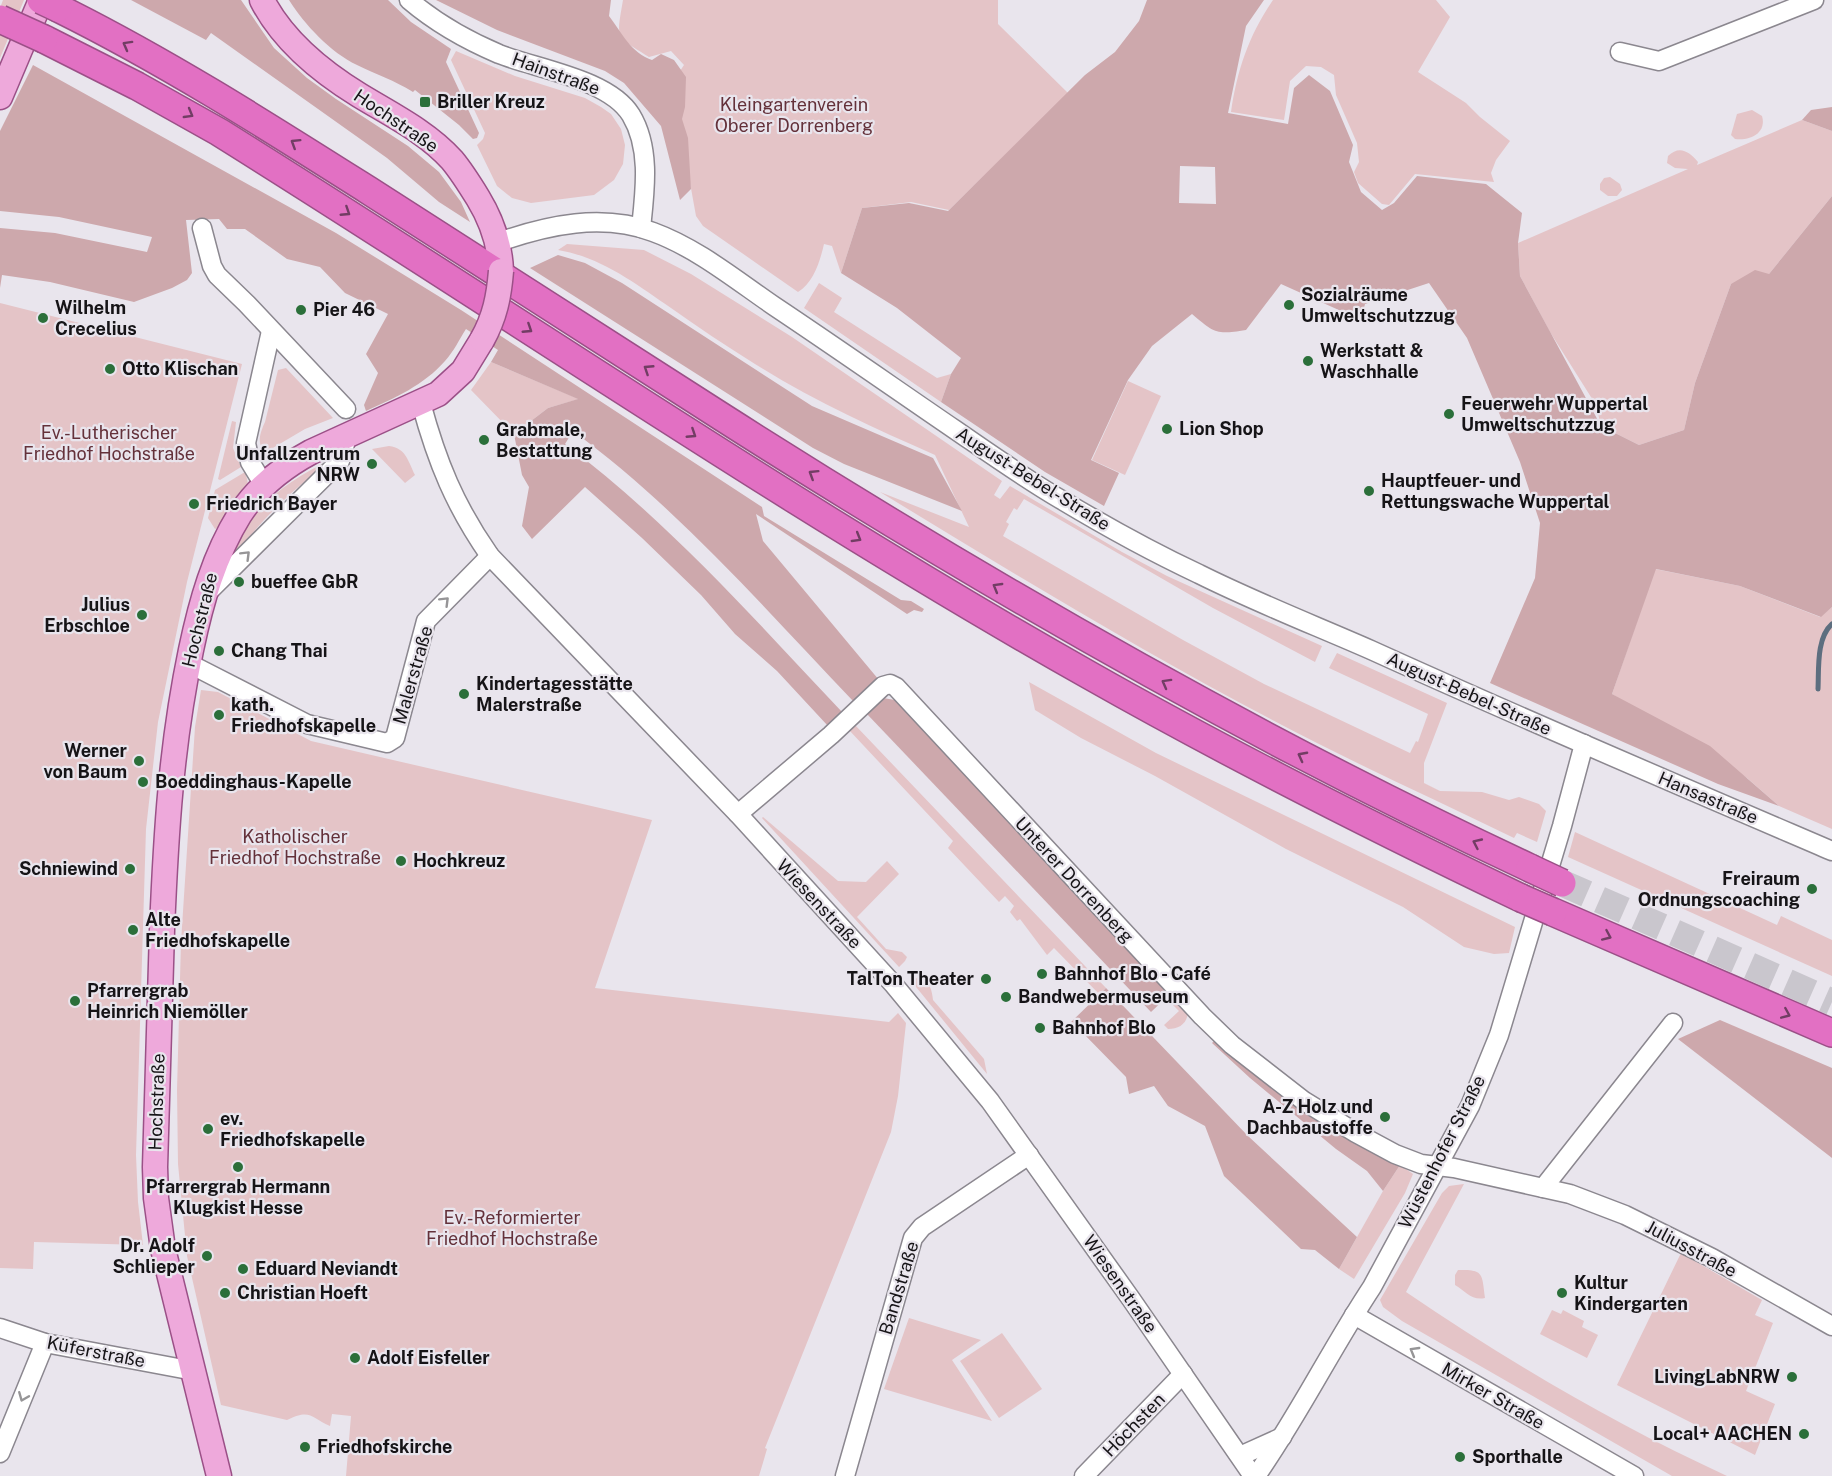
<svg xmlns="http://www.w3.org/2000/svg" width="1832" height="1476" font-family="'Public Sans',sans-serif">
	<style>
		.green { fill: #e4c4c7 }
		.forest { fill: #cda8ac; fill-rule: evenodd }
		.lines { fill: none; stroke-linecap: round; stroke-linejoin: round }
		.stream { stroke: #5d6e7f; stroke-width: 5 }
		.highway-tunnel { stroke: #c9c6cd; stroke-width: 27; stroke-dasharray: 27 14; stroke-linecap: butt }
		.minor-casing { stroke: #8b878f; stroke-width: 21 }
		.major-casing { stroke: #9b5087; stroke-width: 27 }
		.highway-casing { stroke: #9b5087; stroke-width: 30 }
		.minor { stroke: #fff; stroke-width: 18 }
		.major { stroke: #eea9db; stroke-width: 24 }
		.highway { stroke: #e270c3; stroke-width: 27 }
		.major-bridge-casing { stroke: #9b5087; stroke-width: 27; stroke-linecap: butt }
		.highway-bridge-casing { stroke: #9b5087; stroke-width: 30; stroke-linecap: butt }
		.major-bridge { stroke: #eea9db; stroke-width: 24 }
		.highway-bridge { stroke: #e270c3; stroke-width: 27 }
		.oneway { stroke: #723d64 }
		.oneway2 { stroke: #969597 }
		.poi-dot { fill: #2b6f3a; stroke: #e9e5ed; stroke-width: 2 }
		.labels { text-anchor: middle; stroke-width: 4.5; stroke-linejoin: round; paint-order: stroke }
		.street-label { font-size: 18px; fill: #161417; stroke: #e9e5ed }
		.poi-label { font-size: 18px; font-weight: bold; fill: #161417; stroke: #e9e5ed; text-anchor: start }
		.park-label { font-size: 18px; fill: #64313a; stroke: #e9e5ed }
	</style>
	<rect width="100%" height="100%" fill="#e9e5ed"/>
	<g class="green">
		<polygon points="3,0 24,0 0,58 0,8"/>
		<path d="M623,0H998V24L1068,93L949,210L911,202L862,208L841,273L832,246L824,244C820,261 814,282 798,292L703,226L696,216L672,83L684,65L671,51L649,57C615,35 616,41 623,0Z"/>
		<path d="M1273,0H1436L1450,17L1418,72L1466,103L1480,117L1510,141L1496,160L1491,173L1494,182L1415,174L1389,205L1382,204L1358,183L1354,172L1359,162L1357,143L1336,95L1334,75L1321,67L1306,66L1290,81L1284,120L1231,112C1237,70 1249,35 1273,0Z"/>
		<polygon points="456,51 515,76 585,98 601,107 611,114 621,129 625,145 623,164 614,180 594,195 531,203 512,198 497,186 477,145 483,139 485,133 451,60"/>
		<path d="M1752,110L1762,116C1767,133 1750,141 1735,139L1731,135L1737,114Z"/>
		<path d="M1802,120L1832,131V196L1769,274L1731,284L1695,383L1684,430L1639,445L1601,426L1596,405L1550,332L1520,276L1518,243L1688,169L1675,168L1667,163L1668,156C1679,145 1689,151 1698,162L1697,165Z"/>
		<polygon points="1610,177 1620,184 1622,190 1617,196 1608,196 1600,190 1600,184 1604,178"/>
		<path d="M567,244L644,250L691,274L792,337L1002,481L994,495L1000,499L1010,486L1122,552L1167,576L1322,646L1315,662L1213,608L1024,499L1017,510L1014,508L1006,522L1009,524L1003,536L1183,640L1264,684L1410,753L1416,741L1418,742L1428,714L1329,668L1337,653L1447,703L1424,763V783L1440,791L1482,792L1509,800L1519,797L1539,804L1546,811L1537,842L1517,833L1514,838C1449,806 1382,776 1317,743C1167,667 1024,580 880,492L969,527L935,455C873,428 812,400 755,364C726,346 698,327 671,308C636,284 601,257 558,250Z"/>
		<polygon points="819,283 842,298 834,312 937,378 951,374 941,402 804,308"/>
		<polygon points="0,303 242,364 187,582 158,722 146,829 136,1155 138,1202 143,1245 34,1242 33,1269 0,1268"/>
		<polygon points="491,362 579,399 548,408 514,434 471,390"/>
		<path d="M286,368L333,418L305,429L266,452C256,444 260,433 265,422L278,370Z"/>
		<polygon points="1128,381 1161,396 1125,475 1092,460"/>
		<polygon points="232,421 236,422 233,448 241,467 220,480 218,479"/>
		<path d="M389,446C406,448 408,461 415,475L405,483L372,449Z"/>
		<path d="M330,460L331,463C300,481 250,530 232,561L226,562C233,550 239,537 247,525C268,494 298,476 330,460Z"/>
		<path d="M245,472C247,478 249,485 247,491C242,502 226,524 215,529L208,518L215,490Z"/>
		<polygon points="1655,569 1740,586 1820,617 1832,607 1832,829 1779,806 1747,778 1612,694"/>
		<polygon points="1029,682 1156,753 1515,927 1509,953 1494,954 1464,947 1403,907 1286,849 1155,776 1081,738 1035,710"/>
		<path d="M201,690L218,692L311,741L652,820L595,988L889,1022L898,1013L906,1023L898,1096L891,1132L765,1448L767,1449L759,1476H346L351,1416L332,1414L330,1426C311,1418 311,1408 287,1420L221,1405L187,1256L178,1164L177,1090L181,942L195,727Z"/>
		<polygon points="855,725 1106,988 1099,994 1054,948 1047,955 1020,919 1017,921 1010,912 1014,906 1005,896 999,902 948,848 953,841 849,730"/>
		<polygon points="763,817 838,881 866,882 887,861 899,874 857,917 886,949 902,952 907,957 905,961 899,967 762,818"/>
		<polygon points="1575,832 1777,925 1781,916 1832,940 1832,976 1568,857"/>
		<path d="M918,977H923C930,984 932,990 933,1000L984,1059L987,1074L912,982Z"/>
		<path d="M1170,994L1188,1012C1187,1024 1179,1029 1168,1029L1164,1025L1179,1011L1166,998Z"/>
		<polygon points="1400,1165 1413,1174 1405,1193 1354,1279 1339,1269 1383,1191"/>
		<path d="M1464,1184L1406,1292C1509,1362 1614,1424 1727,1476H1672L1402,1321L1383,1307L1380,1300L1442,1193L1449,1186Z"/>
		<polygon points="1681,1253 1762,1300 1755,1315 1773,1323 1746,1391 1775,1404 1755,1455 1617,1385"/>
		<path d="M1458,1270C1484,1269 1482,1274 1485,1298C1472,1301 1465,1291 1455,1285V1275Z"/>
		<polygon points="1552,1310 1561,1314 1563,1310 1584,1321 1582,1327 1598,1335 1587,1358 1540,1334"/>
		<polygon points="909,1318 981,1340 952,1360 992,1421 884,1389"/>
		<polygon points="1002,1333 1042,1389 999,1418 960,1361"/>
	</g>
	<g class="forest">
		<polygon points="131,0 241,0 274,48 307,78 336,99 408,146 439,172 461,202 470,222 439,202 387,158 211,33 206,40"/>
		<path d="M289,0H388L411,22L451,49L446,62L479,133L477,138L473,139L459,125L415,90L413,92C394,80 377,75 357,65C330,52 305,25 289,0Z"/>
		<path d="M436,0H611L609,16C622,33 631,53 652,60L661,54L674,60L686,77L685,107L682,119L688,138L691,189L680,200L661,126L624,83L605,71L497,30Z"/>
		<path d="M1147,0H1264L1246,26L1228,113L1288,124L1294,88L1309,75L1330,91L1353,145L1349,162L1361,192L1382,210L1394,203L1417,176L1486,184L1522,213L1518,243L1520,276L1601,426L1639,445L1684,430L1695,383L1731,284L1755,270L1769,274L1832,196V607L1821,617L1740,586L1656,569L1612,694L1710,746L1779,806L1718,784L1490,683L1535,578L1540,523L1520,462L1467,338L1429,283L1365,304L1361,320L1281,284L1246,330C1215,335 1215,333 1192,314L1152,346L1128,380L1091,460L1119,473L1104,506L1045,472L941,402L951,374L961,358L897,308L841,273L862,208L909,203L948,211L1085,75L1115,52L1139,21ZM1180,166L1215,167L1216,204L1179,203Z"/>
		<path d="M33,65L336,233L461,310L762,507L764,516L901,600L911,601L924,609L922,612L914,610L907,614L756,514L763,541L879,680L854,702C764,608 678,508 573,431L565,444C668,521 754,619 843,713L828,726L777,671L735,634L701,595L642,538L585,487L532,539L522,526L529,487L522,475L514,434L548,408L578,399L491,362L498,350L466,329C459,340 454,351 445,361C424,385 395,398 366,411L364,405L378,373L366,354L388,314L345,293L320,267L287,259L245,229H227L219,219L186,220L192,273L187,280L172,288L134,302L50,282L2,275L0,288V228L55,233L147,252L152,237L59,217L0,211V131Z"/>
		<polygon points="1832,107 1832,131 1802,120 1811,110"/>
		<polygon points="558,255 585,263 622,283 812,406 933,458 962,511 844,464 813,448 530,268"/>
		<polygon points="883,698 895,700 1011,821 1170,994 1151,1012 866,713"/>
		<polygon points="1106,988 1248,1136 1357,1237 1339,1269 1315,1250 1301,1249 1224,1176 1205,1126 1168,1106 1154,1086 1129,1094 1126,1077 1079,1029 1068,1025"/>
		<polygon points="1720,1020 1832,1068 1832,1158 1678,1039"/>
		<polygon points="1216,1039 1365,1144 1400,1165 1383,1191 1367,1171 1336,1149 1250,1078 1212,1043"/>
	</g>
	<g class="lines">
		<path class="stream" d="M1818,689C1819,670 1816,638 1832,624"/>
		<polyline class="highway-tunnel" points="1562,883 1832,1002"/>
		<defs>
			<g id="minor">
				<path d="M409,0C436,23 466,40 499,54C537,69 609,79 631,115C651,148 645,191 641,228"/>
				<polyline points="1620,52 1659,61 1814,0"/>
				<polyline points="202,228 212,266 217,275 247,304 346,409"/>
				<path d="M499,242C548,225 602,213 653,232C697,248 736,280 774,306C834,346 894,388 954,429C989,453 1024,478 1060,499C1105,526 1152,552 1199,574C1255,602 1314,625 1371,650C1523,719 1678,785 1832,851"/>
				<path d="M421,403C437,462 455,506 490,556L738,814L894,985L990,1101L1131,1299L1253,1476"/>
				<polyline points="264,485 250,462 246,443 271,331"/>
				<polyline points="207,593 340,461 348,434"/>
				<polyline points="188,663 307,724 387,743 395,738 426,621 490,556"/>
				<polyline points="738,814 831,735 883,686 890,684 896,687 1202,1016 1232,1045 1304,1101 1356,1133 1395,1154 1421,1164 1454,1168 1570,1194 1625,1215 1712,1258 1832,1326"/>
				<polyline points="1543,1188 1673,1023"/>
				<polyline points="1354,1315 1634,1476"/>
				<polyline points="0,1328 45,1343 194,1371"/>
				<polyline points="0,1453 45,1343"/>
				<polyline points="1240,1456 1282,1437"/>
				<polyline points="845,1476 913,1238 922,1227 1029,1155"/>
				<polyline points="1084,1476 1183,1374"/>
				<path d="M1256,1476C1299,1415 1331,1349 1372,1287L1470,1106L1499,1035L1562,826L1584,744"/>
			</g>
			<g id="major">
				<path d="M262,0C283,41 320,71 359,95C390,114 427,132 452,160C462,172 470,185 478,198C492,221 500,243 501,271"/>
				<polyline points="0,97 41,0"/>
				<path d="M219,1476L163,1249L156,1198L155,1167C157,1088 160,1009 162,930C166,833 171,746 191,650C201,602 214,556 240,514C258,487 283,467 311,452L438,394L463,371L482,340"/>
			</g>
			<g id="highway">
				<path d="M58,8C165,61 267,126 368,190C487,265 604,342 722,417C982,583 1250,737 1530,868"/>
				<path d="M44,39L137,86L219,132C509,313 791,507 1089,675C1230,755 1375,828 1521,898"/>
				<polyline points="1553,912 1832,1033"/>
			</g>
		</defs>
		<use href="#minor" class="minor-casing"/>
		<use href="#major" class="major-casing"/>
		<use href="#highway" class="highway-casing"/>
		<use href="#minor" class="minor"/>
		<use href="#major" class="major"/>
		<use href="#highway" class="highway"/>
		<defs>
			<path id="major-bridge" d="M482,340C495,317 499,296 501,271"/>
			<g id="highway-bridge">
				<polyline points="41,0 58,8"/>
				<polyline points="0,19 44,39"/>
				<polyline points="1530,868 1562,883"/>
				<polyline points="1521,898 1553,912"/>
			</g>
		</defs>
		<use href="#major-bridge" class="major-bridge-casing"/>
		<use href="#highway-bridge" class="highway-bridge-casing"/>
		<use href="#major-bridge" class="major-bridge"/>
		<use href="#highway-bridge" class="highway-bridge"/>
	</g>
	<defs><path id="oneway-chevron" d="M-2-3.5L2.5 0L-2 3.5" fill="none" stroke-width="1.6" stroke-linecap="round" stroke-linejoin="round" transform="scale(1.5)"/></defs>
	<g class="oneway">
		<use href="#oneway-chevron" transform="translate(127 45) rotate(-151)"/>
		<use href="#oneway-chevron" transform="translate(189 114) rotate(30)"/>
		<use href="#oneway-chevron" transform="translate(295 143) rotate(-148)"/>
		<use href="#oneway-chevron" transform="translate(346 212) rotate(33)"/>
		<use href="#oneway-chevron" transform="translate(528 329) rotate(33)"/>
		<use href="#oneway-chevron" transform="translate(648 369) rotate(-147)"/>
		<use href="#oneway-chevron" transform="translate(692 434) rotate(33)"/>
		<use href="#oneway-chevron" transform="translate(813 474) rotate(-148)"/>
		<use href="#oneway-chevron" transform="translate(857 538) rotate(31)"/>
		<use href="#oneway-chevron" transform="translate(997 587) rotate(-150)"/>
		<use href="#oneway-chevron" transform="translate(1166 683) rotate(-151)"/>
		<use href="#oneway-chevron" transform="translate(1302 756) rotate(-152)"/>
		<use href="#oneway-chevron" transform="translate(1477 843) rotate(-155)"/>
		<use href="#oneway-chevron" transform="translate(1607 936) rotate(24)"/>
		<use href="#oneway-chevron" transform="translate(1786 1014) rotate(23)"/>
	</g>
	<g class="oneway2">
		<use href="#oneway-chevron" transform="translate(246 555) rotate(-45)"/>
		<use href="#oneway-chevron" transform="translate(445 601) rotate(-45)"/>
		<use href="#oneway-chevron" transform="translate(1414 1351) rotate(-150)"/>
		<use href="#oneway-chevron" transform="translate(23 1397) rotate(112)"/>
	</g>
	<g class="poi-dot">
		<rect x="419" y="96" width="12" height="12" rx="3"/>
		<circle cx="1289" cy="305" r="6"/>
		<circle cx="301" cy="310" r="6"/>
		<circle cx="43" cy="318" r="6"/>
		<circle cx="1308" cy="361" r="6"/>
		<circle cx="110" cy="369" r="6"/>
		<circle cx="1449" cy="414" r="6"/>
		<circle cx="1167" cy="429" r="6"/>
		<circle cx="484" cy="440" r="6"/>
		<circle cx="372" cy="464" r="6"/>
		<circle cx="1369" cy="491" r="6"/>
		<circle cx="194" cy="504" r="6"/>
		<circle cx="239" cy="582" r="6"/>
		<circle cx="142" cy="615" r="6"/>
		<circle cx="219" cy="651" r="6"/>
		<circle cx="464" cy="694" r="6"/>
		<circle cx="219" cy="715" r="6"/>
		<circle cx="139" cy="761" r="6"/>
		<circle cx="143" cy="782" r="6"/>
		<circle cx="401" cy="861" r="6"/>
		<circle cx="130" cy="869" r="6"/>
		<circle cx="1812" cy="889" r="6"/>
		<circle cx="133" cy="930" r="6"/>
		<circle cx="1042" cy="974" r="6"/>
		<circle cx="986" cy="979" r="6"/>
		<circle cx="1006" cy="997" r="6"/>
		<circle cx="75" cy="1001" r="6"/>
		<circle cx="1040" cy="1028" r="6"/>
		<circle cx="1385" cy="1117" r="6"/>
		<circle cx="208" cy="1129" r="6"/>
		<circle cx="238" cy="1167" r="6"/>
		<circle cx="207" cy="1256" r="6"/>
		<circle cx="243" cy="1269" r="6"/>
		<circle cx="225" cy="1293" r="6"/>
		<circle cx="1562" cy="1293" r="6"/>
		<circle cx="355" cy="1358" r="6"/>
		<circle cx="1792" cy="1377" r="6"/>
		<circle cx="1804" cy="1434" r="6"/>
		<circle cx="305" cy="1447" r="6"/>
		<circle cx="1460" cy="1457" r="6"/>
	</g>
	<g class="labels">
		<g class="street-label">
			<text transform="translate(556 74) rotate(20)" y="6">Hainstraße</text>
			<text transform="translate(396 121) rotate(34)" y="6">Hochstraße</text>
			<text transform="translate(1033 479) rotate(32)" y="6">August-Bebel-Straße</text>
			<text transform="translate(200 620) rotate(-76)" y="6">Hochstraße</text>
			<text transform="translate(413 675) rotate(-74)" y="6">Malerstraße</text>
			<text transform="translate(1469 694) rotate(24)" y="6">August-Bebel-Straße</text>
			<text transform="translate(1708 798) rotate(23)" y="6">Hansastraße</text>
			<text transform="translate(1074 880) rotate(47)" y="6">Unterer Dorrenberg</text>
			<text transform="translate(819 904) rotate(47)" y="6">Wiesenstraße</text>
			<text transform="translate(157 1102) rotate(-88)" y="6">Hochstraße</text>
			<text transform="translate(1442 1152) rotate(-63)" y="6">Wüstenhofer Straße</text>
			<text transform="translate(1691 1249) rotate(28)" y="6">Juliusstraße</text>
			<text transform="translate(1120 1284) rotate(55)" y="6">Wiesenstraße</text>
			<text transform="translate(899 1288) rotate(-73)" y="6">Bandstraße</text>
			<text transform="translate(96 1352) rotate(11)" y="6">Küferstraße</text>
			<text transform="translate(1493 1396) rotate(30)" y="6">Mirker Straße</text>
			<text transform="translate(1134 1425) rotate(-46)" y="6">Höchsten</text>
		</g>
		<g class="poi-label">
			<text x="437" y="108">Briller Kreuz</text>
			<text x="1301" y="301">Sozialräume<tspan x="1301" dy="21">Umweltschutzzug</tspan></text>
			<text x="55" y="314">Wilhelm<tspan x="55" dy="21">Crecelius</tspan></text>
			<text x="313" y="316">Pier 46</text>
			<text x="1320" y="357">Werkstatt &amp;<tspan x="1320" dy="21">Waschhalle</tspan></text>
			<text x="122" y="375">Otto Klischan</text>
			<text x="1461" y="410">Feuerwehr Wuppertal<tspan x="1461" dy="21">Umweltschutzzug</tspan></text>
			<text x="1179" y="435">Lion Shop</text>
			<text x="496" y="436">Grabmale,<tspan x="496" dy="21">Bestattung</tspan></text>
			<text x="360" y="460" text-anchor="end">Unfallzentrum<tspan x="360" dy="21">NRW</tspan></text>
			<text x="1381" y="487">Hauptfeuer- und<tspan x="1381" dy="21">Rettungswache Wuppertal</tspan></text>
			<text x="206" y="510">Friedrich Bayer</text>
			<text x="251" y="588">bueffee GbR</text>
			<text x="130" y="611" text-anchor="end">Julius<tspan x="130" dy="21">Erbschloe</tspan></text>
			<text x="231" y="657">Chang Thai</text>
			<text x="476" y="690">Kindertagesstätte<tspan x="476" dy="21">Malerstraße</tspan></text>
			<text x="231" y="711">kath.<tspan x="231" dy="21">Friedhofskapelle</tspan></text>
			<text x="127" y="757" text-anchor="end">Werner<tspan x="127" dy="21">von Baum</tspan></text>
			<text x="155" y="788">Boeddinghaus-Kapelle</text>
			<text x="413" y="867">Hochkreuz</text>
			<text x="118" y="875" text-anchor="end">Schniewind</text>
			<text x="1800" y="885" text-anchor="end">Freiraum<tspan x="1800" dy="21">Ordnungscoaching</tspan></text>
			<text x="145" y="926">Alte<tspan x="145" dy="21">Friedhofskapelle</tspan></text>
			<text x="1054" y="980">Bahnhof Blo - Café</text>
			<text x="974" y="985" text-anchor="end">TalTon Theater</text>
			<text x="87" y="997">Pfarrergrab<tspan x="87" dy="21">Heinrich Niemöller</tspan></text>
			<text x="1018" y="1003">Bandwebermuseum</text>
			<text x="1052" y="1034">Bahnhof Blo</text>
			<text x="1373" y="1113" text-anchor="end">A-Z Holz und<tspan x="1373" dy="21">Dachbaustoffe</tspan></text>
			<text x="220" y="1125">ev.<tspan x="220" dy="21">Friedhofskapelle</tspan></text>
			<text x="238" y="1193" text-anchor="middle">Pfarrergrab Hermann<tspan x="238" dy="21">Klugkist Hesse</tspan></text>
			<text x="195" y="1252" text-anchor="end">Dr. Adolf<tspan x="195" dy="21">Schlieper</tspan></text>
			<text x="255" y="1275">Eduard Neviandt</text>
			<text x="1574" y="1289">Kultur<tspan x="1574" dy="21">Kindergarten</tspan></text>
			<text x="237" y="1299">Christian Hoeft</text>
			<text x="367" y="1364">Adolf Eisfeller</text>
			<text x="1780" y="1383" text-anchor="end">LivingLabNRW</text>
			<text x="1792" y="1440" text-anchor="end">Local+ AACHEN</text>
			<text x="317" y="1453">Friedhofskirche</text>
			<text x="1472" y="1463">Sporthalle</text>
		</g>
		<g class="park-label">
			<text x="794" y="111">Kleingartenverein<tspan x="794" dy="21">Oberer Dorrenberg</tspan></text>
			<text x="109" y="439">Ev.-Lutherischer<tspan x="109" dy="21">Friedhof Hochstraße</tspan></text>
			<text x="295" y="843">Katholischer<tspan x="295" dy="21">Friedhof Hochstraße</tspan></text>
			<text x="512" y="1224">Ev.-Reformierter<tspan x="512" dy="21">Friedhof Hochstraße</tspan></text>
		</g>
	</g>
</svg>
